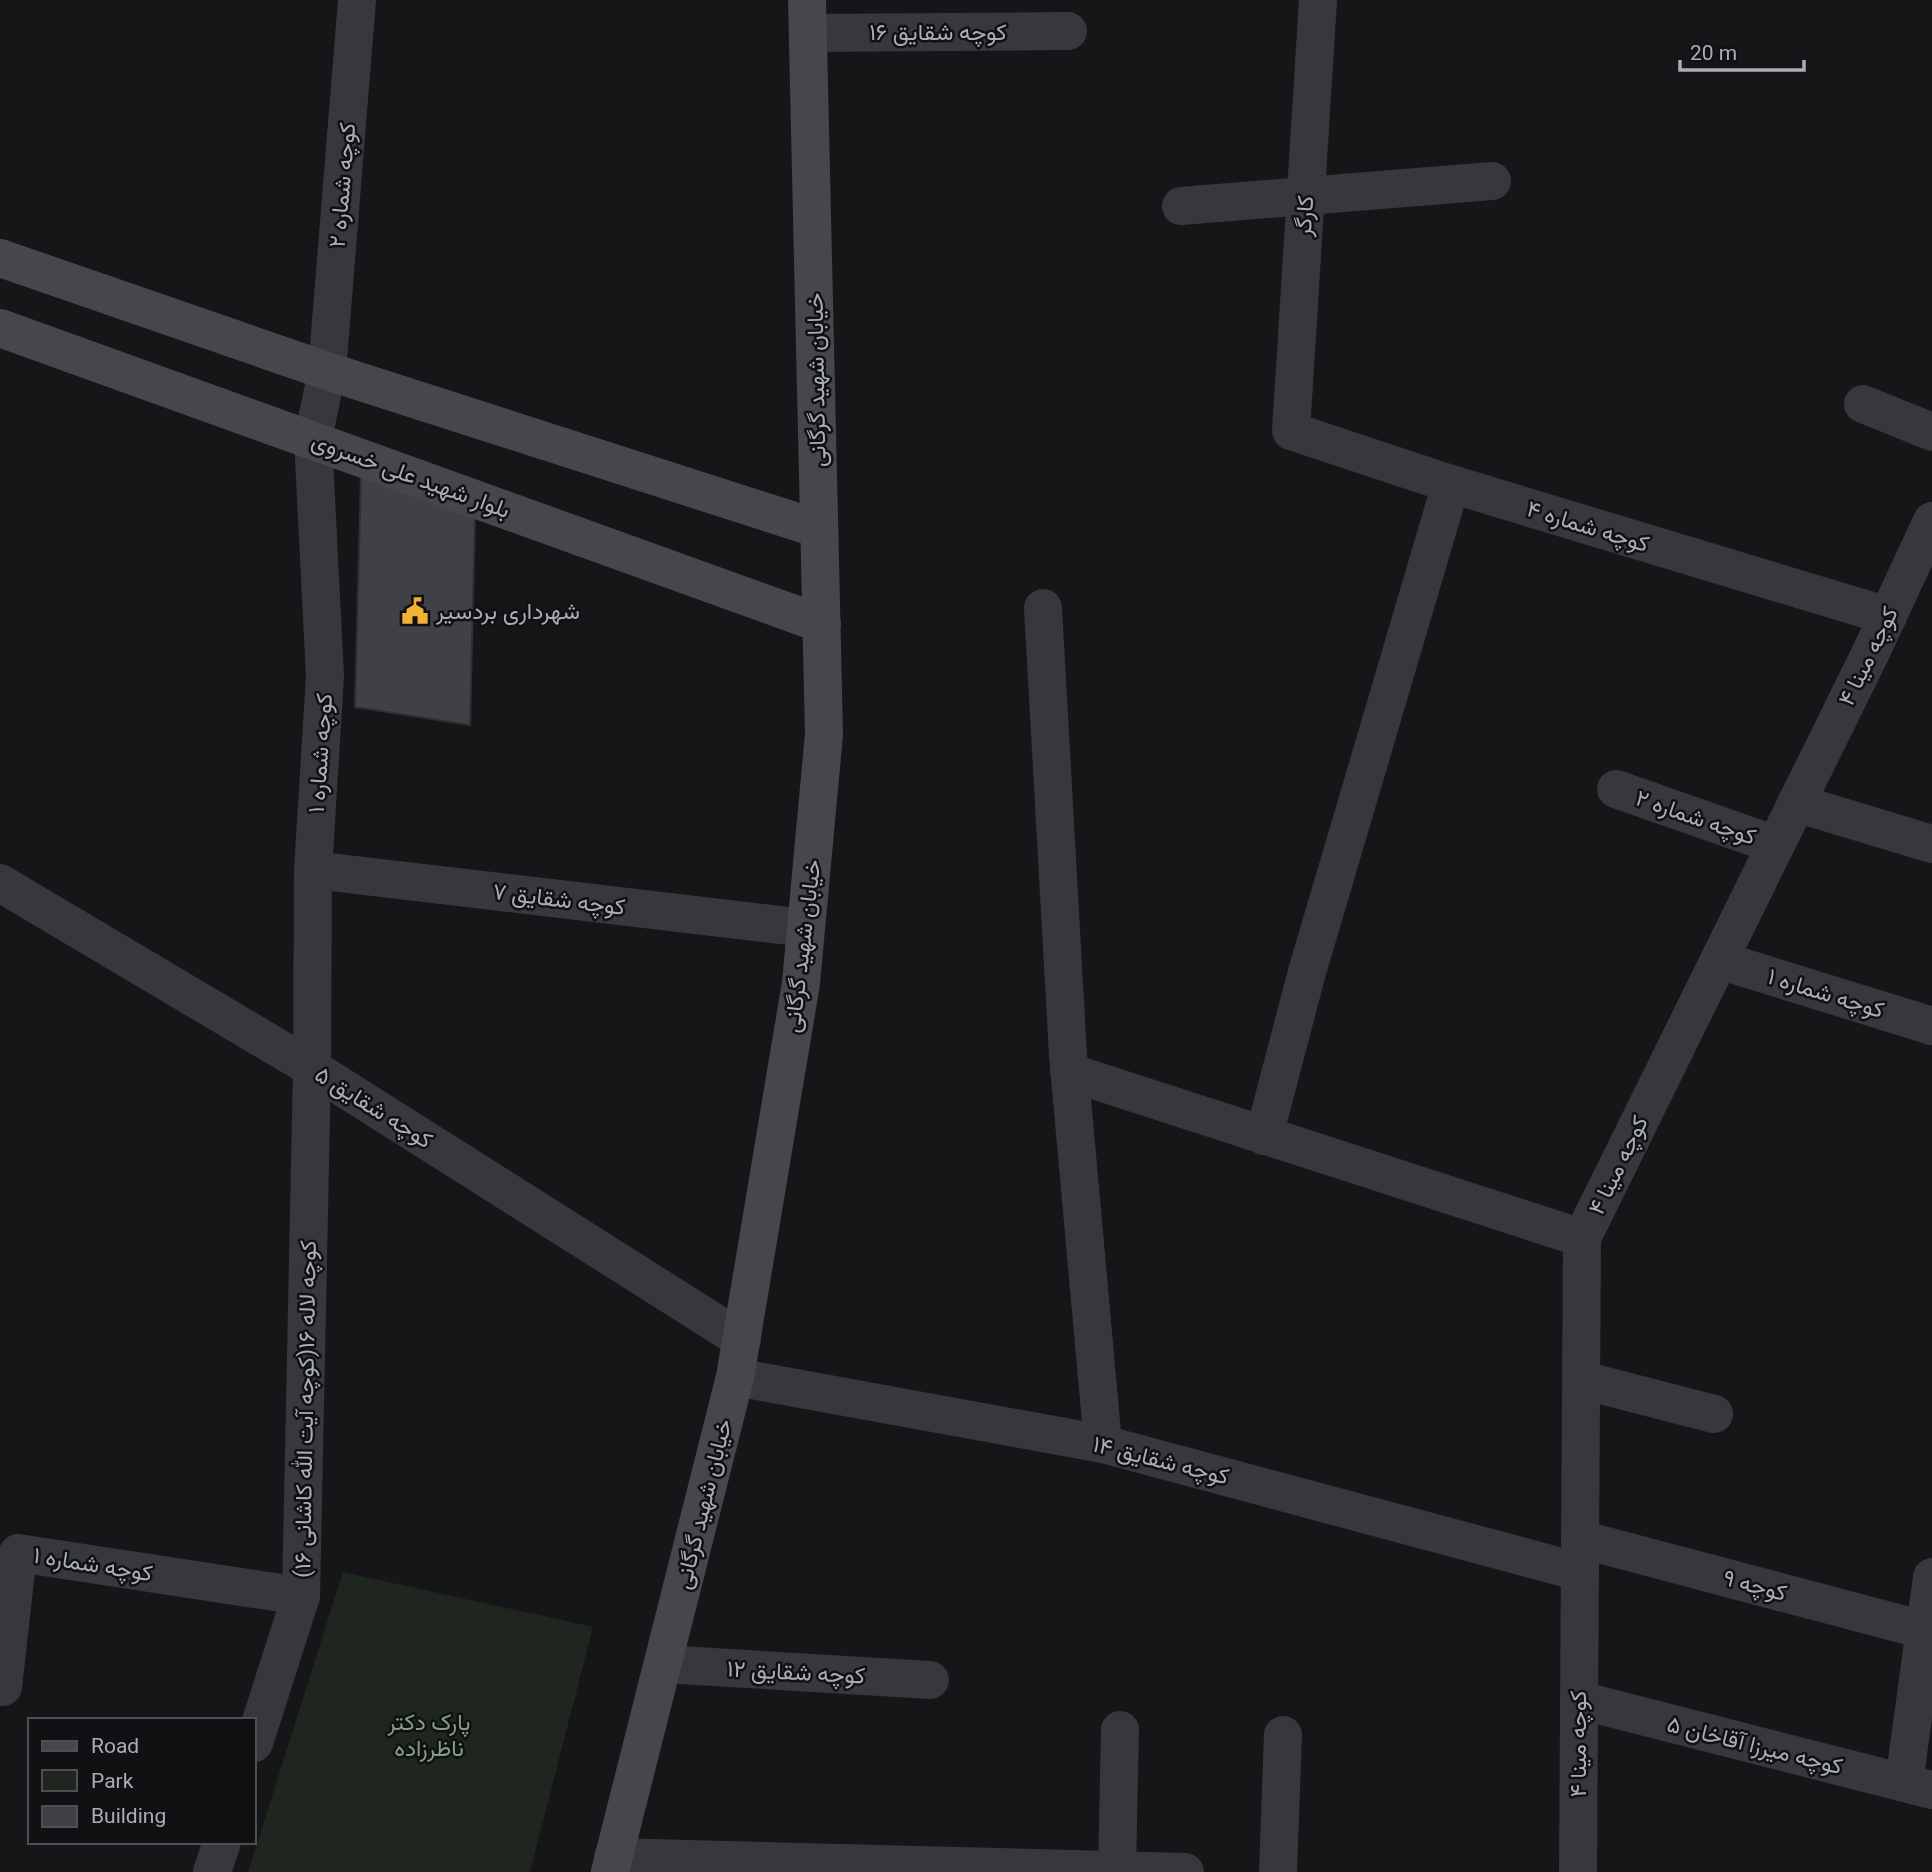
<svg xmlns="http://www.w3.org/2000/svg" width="1932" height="1872" font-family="Roboto,Vazirmatn,sans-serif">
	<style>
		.green { fill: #1e261f }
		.building { fill: #404145; stroke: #303034; stroke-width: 2 }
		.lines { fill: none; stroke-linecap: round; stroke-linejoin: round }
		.street { stroke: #37383d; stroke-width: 38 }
		.secondary { stroke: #45474d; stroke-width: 38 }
		.labels { text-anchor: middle; stroke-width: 5; stroke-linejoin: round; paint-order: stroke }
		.street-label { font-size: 23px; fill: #a8adb8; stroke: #111113 }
		.poi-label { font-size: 23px; fill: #a8adb8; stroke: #111113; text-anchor: start }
		.park-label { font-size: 23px; fill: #7fa381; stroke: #111113 }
	</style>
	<rect width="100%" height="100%" fill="#161618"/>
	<polygon class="green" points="343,1572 593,1627 530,1872 248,1872"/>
	<polygon class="building" points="361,475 475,514 470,725 355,707"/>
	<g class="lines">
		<g class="street">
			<polyline points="1318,0 1291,431 1451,484 1888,616"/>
			<polyline points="808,33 1068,31"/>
			<polyline points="1181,206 1492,181"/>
			<polyline points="1863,404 1932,432"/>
			<polyline points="1043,608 1068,1055 1103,1444"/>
			<polyline points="1616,789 1776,845"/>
			<polyline points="1796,803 1932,844"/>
			<polyline points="313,870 806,928"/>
			<polyline points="0,883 312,1068 742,1340"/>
			<polyline points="1719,960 1932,1026"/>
			<polyline points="1069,1072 1582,1238"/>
			<polyline points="1264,1136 1307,972 1451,484"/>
			<polyline points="735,1377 1103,1444 1580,1572"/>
			<polyline points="1582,1380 1714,1414"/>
			<polyline points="1580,1539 1931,1632"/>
			<polyline points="663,1664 930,1680"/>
			<polyline points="3,1687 18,1553 301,1596"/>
			<polyline points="1579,1700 1932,1790"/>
			<polyline points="254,1743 301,1596 312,1068 313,870 325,676 313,439 327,371 357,0"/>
			<polyline points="1904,1783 1932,1577"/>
			<polyline points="613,1857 1185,1872"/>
			<polyline points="1117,1870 1120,1730"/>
			<polyline points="212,1872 222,1842"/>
			<polyline points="1278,1872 1283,1735"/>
			<polyline points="1578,1872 1582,1238 1872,650 1932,521"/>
		</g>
		<g class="secondary">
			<polyline points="0,258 327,371 819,529"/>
			<polyline points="0,328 822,624"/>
			<polyline points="610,1872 735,1377 801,983 824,734 807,0"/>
		</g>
	</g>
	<defs>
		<symbol id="civic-bare" viewBox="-9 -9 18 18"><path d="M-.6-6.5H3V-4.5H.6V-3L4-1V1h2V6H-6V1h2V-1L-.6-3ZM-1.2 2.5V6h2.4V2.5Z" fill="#f2b134" stroke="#111113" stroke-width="2.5" paint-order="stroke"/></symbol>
	</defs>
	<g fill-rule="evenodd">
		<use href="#civic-bare" x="396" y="592" width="38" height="38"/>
	</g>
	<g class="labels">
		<g class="street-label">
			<text x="938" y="40">کوچه شقایق ۱۶</text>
			<text transform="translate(342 185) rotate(-85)" y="8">کوچه شماره ۲</text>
			<text transform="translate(1304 216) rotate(-86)" y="8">کارگر</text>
			<text transform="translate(816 380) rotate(-91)" y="8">خیابان شهید گرگانی</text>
			<text transform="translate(411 475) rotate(20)" y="8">بلوار شهید علی خسروی</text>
			<text transform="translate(1588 526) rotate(17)" y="8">کوچه شماره ۴</text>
			<text transform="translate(1868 656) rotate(-64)" y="8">کوچه مینا ۴</text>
			<text transform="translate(320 753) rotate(-86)" y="8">کوچه شماره ۱</text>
			<text transform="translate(1696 817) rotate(19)" y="8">کوچه شماره ۲</text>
			<text transform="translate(559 899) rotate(7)" y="8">کوچه شقایق ۷</text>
			<text transform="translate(802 946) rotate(-83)" y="8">خیابان شهید گرگانی</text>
			<text transform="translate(1826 993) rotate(17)" y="8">کوچه شماره ۱</text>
			<text transform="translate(374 1107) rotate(32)" y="8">کوچه شقایق ۵</text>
			<text transform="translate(1618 1165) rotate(-64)" y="8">کوچه مینا ۴</text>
			<text transform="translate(305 1409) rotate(-89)" y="8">کوچه لاله ۱۶(کوچه آیت الله کاشانی ۱۶)</text>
			<text transform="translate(1161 1460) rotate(14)" y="8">کوچه شقایق ۱۴</text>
			<text transform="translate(703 1504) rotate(-76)" y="8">خیابان شهید گرگانی</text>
			<text transform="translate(93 1564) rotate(9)" y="8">کوچه شماره ۱</text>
			<text transform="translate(1755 1585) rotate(15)" y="8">کوچه ۹</text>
			<text transform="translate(796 1672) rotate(3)" y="8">کوچه شقایق ۱۲</text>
			<text transform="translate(1578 1744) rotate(-90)" y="8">کوچه مینا ۴</text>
			<text transform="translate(1755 1745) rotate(14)" y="8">کوچه میرزا آقاخان ۵</text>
		</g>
		<g class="poi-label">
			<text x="436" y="619">شهرداری بردسیر</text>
		</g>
		<g class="park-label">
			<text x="429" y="1730">پ‍‍ارک دکتر<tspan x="429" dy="26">ناظرزاده</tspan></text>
		</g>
	</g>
	<rect x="28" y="1718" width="228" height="126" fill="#111113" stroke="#4d4f55" stroke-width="2"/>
	<rect x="42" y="1741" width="35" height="10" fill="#45474d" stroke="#4d4f55" stroke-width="2"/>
	<text x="91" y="1753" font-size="21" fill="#a8adb8">Road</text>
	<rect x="42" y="1770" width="35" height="21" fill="#1e261f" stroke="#4d4f55" stroke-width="2"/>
	<text x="91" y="1788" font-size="21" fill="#a8adb8">Park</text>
	<rect x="42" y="1806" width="35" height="21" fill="#404145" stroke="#4d4f55" stroke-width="2"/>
	<text x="91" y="1823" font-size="21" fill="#a8adb8">Building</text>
	<path d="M1680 60v10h124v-10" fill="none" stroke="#a8adb8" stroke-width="3.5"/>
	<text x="1690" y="60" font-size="21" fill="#a8adb8" stroke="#111113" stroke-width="5" paint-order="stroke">20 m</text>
</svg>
